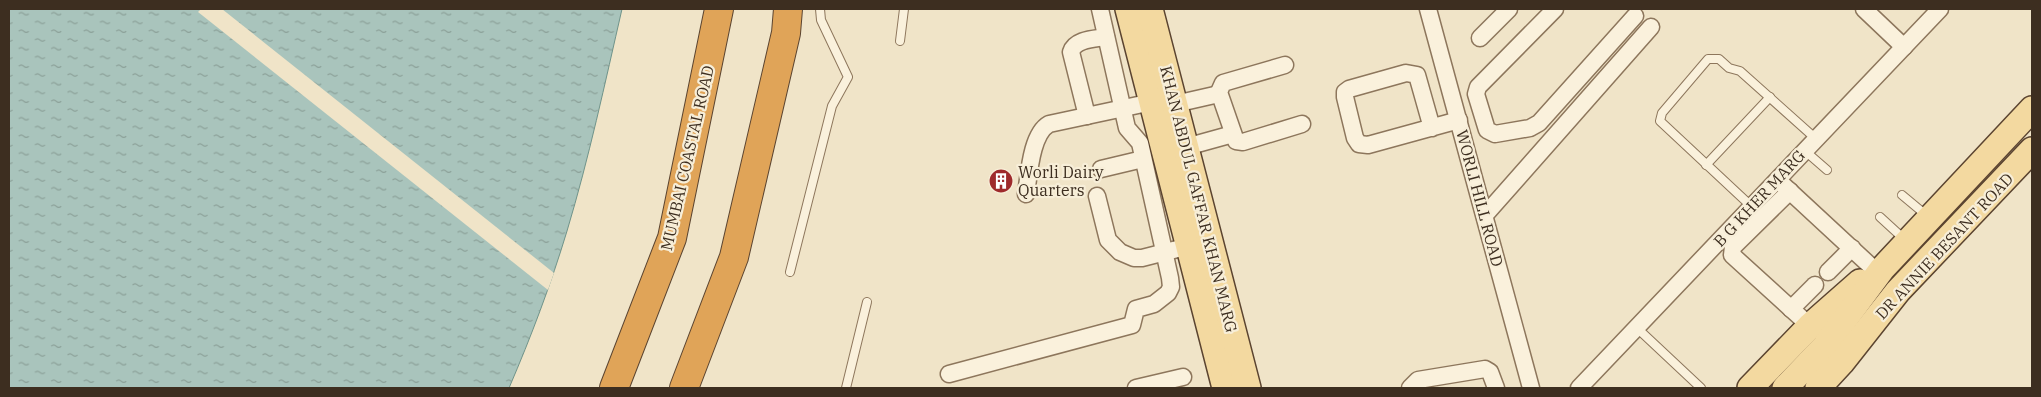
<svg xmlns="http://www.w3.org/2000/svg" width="2041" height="397" font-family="'IBM Plex Serif',serif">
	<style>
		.water { fill: url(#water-ripples); stroke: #6f938a }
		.pier { fill: #f0e4c8 }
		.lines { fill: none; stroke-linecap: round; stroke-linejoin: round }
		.lane-casing { stroke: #8d765c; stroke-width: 10 }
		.street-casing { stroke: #8d765c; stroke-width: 19 }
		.primary-casing { stroke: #5b4430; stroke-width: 28 }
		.highway-casing { stroke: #5b4430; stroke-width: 30 }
		.lane { stroke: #faf1dc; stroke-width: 8 }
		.street { stroke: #faf1dc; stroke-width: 16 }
		.primary { stroke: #f3d9a0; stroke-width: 25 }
		.highway { stroke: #e0a458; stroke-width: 28 }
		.labels { text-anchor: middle; stroke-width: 4.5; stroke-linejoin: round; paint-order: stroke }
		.street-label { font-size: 16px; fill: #3d2e20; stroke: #f7eed8 }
		.poi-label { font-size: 16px; fill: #3d2e20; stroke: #f7eed8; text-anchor: start }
	</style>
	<defs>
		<pattern id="water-ripples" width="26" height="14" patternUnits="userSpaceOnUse" patternTransform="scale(1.25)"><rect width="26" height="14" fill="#a9c4bc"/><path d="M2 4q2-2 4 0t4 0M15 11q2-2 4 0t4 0" fill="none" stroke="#8ba098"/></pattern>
	</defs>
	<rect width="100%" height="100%" fill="#f0e4c8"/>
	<path class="water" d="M9,9H622C605,83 589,158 567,231C551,284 531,337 509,388H9Z"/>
	<polygon class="pier" points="201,9 222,9 554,273 548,290 198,12"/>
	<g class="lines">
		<defs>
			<g id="lane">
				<polyline points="900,41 904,9"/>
				<polyline points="1804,150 1827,170"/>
				<polyline points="1706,165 1770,97"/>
				<polyline points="1902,195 1926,215"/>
				<polyline points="1751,206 1660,121 1662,113 1708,59 1719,59 1729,68 1740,71 1815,138"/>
				<polyline points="1880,217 1904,239"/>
				<polyline points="790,272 832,106 848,77 821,20 820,9"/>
				<polyline points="1637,328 1701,388"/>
				<polyline points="846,388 867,302"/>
			</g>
			<g id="street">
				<polyline points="1428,9 1531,388"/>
				<polyline points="1555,9 1478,87 1476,94 1487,130 1495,134 1530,128 1539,123 1635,16"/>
				<polyline points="1864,9 1904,47"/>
				<polyline points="1480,38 1509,9"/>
				<polyline points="1285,65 1223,83 1219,92 1236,141 1243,142 1302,124"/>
				<polyline points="1175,104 1219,94"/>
				<path d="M1087,116L1071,52C1075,39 1094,39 1106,37"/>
				<polyline points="1432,128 1417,75 1406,73 1349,89 1345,92 1345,97 1355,138 1359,144 1368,145 1459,120"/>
				<polyline points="1186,147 1233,134"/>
				<polyline points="1101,169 1143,159"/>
				<polyline points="1782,184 1877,272"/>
				<polyline points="1790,191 1733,247 1732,255 1810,326"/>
				<path d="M1026,194C1029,175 1031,134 1049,124L1152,102"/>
				<polyline points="1097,196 1108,240 1120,252 1134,258 1142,258 1189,246"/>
				<polyline points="1485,215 1651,27"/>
				<polyline points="1828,272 1852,248"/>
				<polyline points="1791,309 1815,285"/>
				<polyline points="949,374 1132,325 1136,309 1154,304 1168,293 1171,287 1170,278 1140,143 1127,128 1100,9"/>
				<polyline points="1136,388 1183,377"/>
				<polyline points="1410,388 1418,380 1485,369 1490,372 1496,388"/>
				<polyline points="1579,388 1940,9"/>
			</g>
			<g id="primary">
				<polyline points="1128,9 1225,388"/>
				<polyline points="1150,9 1248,388"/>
				<polyline points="1750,388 1810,326 1860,282"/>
				<polyline points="1785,388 1825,346 1882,269 2032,109"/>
				<polyline points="1818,388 1842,362 1898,291 2032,150"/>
			</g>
			<g id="highway">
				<polyline points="614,388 672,238 719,9"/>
				<polyline points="684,388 734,257 786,33 788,9"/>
			</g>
		</defs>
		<use href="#lane" class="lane-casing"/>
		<use href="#street" class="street-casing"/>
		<use href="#primary" class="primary-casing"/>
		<use href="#highway" class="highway-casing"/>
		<use href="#lane" class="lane"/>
		<use href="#street" class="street"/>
		<use href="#primary" class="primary"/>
		<use href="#highway" class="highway"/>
	</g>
	<defs>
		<symbol id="building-disc" viewBox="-11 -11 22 22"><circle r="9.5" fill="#9e2a2b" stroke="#f7eed8"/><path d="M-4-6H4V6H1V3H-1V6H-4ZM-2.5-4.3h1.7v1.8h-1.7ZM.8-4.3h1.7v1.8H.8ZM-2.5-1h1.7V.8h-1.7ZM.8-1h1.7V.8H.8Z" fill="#fff"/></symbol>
	</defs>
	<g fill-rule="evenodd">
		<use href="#building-disc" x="987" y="167" width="28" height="28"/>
	</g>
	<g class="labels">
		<g class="street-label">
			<text transform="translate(687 158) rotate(-77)" y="6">MUMBAI COASTAL ROAD</text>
			<text transform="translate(1480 198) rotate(75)" y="6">WORLI HILL ROAD</text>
			<text transform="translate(1759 198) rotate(-47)" y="6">B G KHER MARG</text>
			<text transform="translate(1199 199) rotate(76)" y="6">KHAN ABDUL GAFFAR KHAN MARG</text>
			<text transform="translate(1944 246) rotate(-47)" y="6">DR ANNIE BESANT ROAD</text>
		</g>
		<g class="poi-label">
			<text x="1018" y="178">Worli Dairy<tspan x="1018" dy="18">Quarters</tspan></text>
		</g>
	</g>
	<rect width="2041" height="397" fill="none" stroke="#3d2e20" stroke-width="20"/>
</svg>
